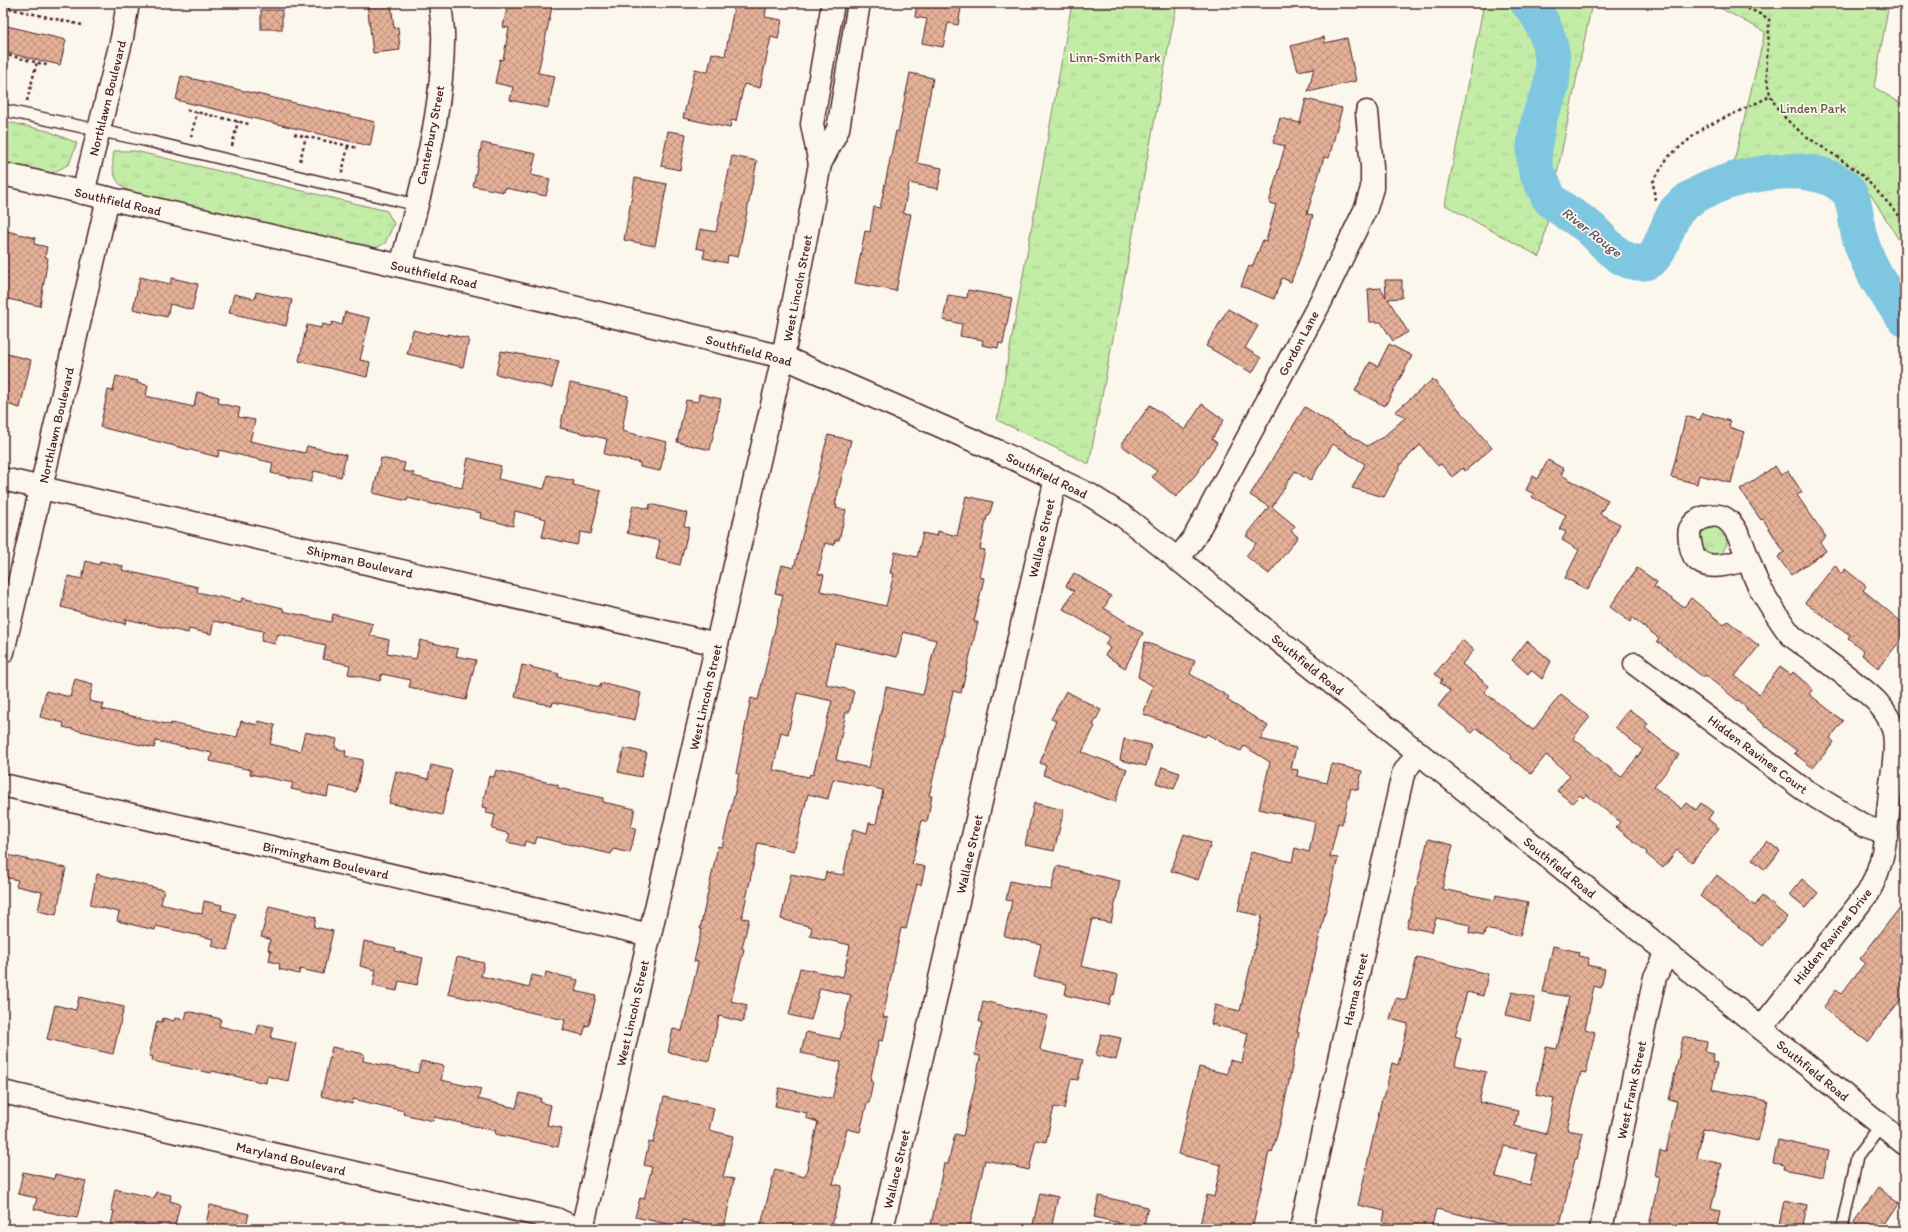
<svg xmlns="http://www.w3.org/2000/svg" width="1908" height="1232" font-family="Itim,sans-serif">
	<style>
		.grass { fill: url(#grass-tufts); stroke: #868669 }
		.lines { fill: none; stroke-linecap: round; stroke-linejoin: round }
		.river { stroke: #7fc6e0; stroke-width: 36 }
		.building { fill: url(#building-cross-hatch); stroke: #4a1f2b; fill-rule: evenodd }
		.service-casing { stroke: #4a1f2b; stroke-width: 14 }
		.minor-casing { stroke: #4a1f2b; stroke-width: 25 }
		.tertiary-casing { stroke: #4a1f2b; stroke-width: 25 }
		.secondary-casing { stroke: #4a1f2b; stroke-width: 25 }
		.path { stroke: #4a1f2b; stroke-width: 2.5; stroke-dasharray: 3 3; stroke-linecap: butt }
		.service { stroke: #fbf7ec; stroke-width: 11 }
		.minor { stroke: #fbf7ec; stroke-width: 22 }
		.tertiary { stroke: #fbf7ec; stroke-width: 22 }
		.secondary { stroke: #fbf7ec; stroke-width: 22 }
		.labels { text-anchor: middle; stroke-width: 3.5; stroke-linejoin: round; paint-order: stroke }
		.park-label { font-size: 13px; fill: #68524a; stroke: #fbf7ec }
		.street-label { font-size: 13px; fill: #4a1f2b; stroke: #fbf7ec }
		.water-label { font-size: 14px; font-style: italic; fill: #5a5161; stroke: #fbf7ec }
	</style>
	<defs>
		<pattern id="grass-tufts" width="24" height="20" patternUnits="userSpaceOnUse"><rect width="24" height="20" fill="#c3eca7"/><path d="M3 7l-1-3M5 7V3M7 7l1-3M15 17l-1-3M17 17v-4M19 17l1-3" fill="none" stroke="#a9ca90"/></pattern>
		<pattern id="building-cross-hatch" width="8" height="8" patternUnits="userSpaceOnUse"><rect width="8" height="8" fill="#e5b198"/><path d="M0 0l8 8M0 8l8-8" fill="none" stroke="#bc8f7c"/></pattern>
	</defs>
	<rect width="100%" height="100%" fill="#fbf7ec"/>
	<filter id="ink" filterUnits="userSpaceOnUse"><feTurbulence type="fractalNoise" baseFrequency=".025" numOctaves="2"/><feDisplacementMap in="SourceGraphic" scale="8" xChannelSelector="R" yChannelSelector="G"/><feConvolveMatrix kernelMatrix="1 2 1 2 8 2 1 2 1" color-interpolation-filters="sRGB"/></filter>
	<g filter="url(#ink)">
		<g class="grass">
			<polygon points="1072,3 1177,3 1089,464 997,420"/>
			<polygon points="1484,3 1592,3 1540,257 1445,205"/>
			<polygon points="1711,3 1889,3 1874,87 1905,106 1905,250 1871,195 1843,182 1809,173 1778,171 1753,173 1728,187 1765,32"/>
			<polygon points="3,121 48,131 77,143 69,164 53,173 42,173 3,164"/>
			<path d="M114,151H135L387,211L394,224L385,243L374,249L129,191C113,182 111,169 114,151Z"/>
			<circle cx="1713" cy="541" r="14"/>
		</g>
		<g class="lines">
			<path class="river" d="M1528,3C1536,10 1541,20 1545,30C1553,49 1555,66 1551,86C1549,96 1544,104 1541,113C1536,130 1532,153 1536,170C1537,176 1541,181 1544,186C1546,190 1547,196 1550,199C1561,211 1579,218 1591,229C1601,238 1608,248 1620,256C1627,261 1642,266 1650,260C1660,255 1668,221 1677,210C1706,177 1814,153 1847,190C1857,202 1855,220 1859,235C1867,267 1886,293 1905,319"/>
		</g>
		<g class="building">
			<polygon points="367,3 391,3 394,28 398,27 400,50 373,53"/>
			<polygon points="508,3 534,3 552,7 538,73 555,76 548,108 510,100 513,87 495,83 500,59 503,60 509,28 503,27"/>
			<polygon points="740,3 767,3 765,17 782,20 778,39 771,37 760,88 744,84 736,121 731,120 730,128 683,118 695,69 708,72 712,53 725,56 734,7 739,8"/>
			<polygon points="917,3 962,3 958,25 948,23 943,47 922,43 927,19 915,17"/>
			<rect x="261" y="10" width="21" height="19"/>
			<polygon points="3,25 66,40 60,65 3,52"/>
			<polygon points="1324,37 1325,43 1347,38 1356,81 1308,92 1314,68 1298,71 1291,46"/>
			<polygon points="910,73 933,78 917,163 942,168 938,189 909,183 903,213 911,214 896,291 855,283 865,231 870,232 874,207 880,208 896,131 898,132"/>
			<polygon points="181,76 375,122 370,146 176,100"/>
			<polygon points="1306,99 1342,108 1329,158 1324,157 1307,214 1313,215 1304,247 1291,282 1282,278 1274,299 1241,286 1249,266 1252,267 1263,240 1266,241 1276,205 1269,203 1285,146 1273,143 1280,118 1300,123"/>
			<polygon points="668,131 686,134 680,170 661,166"/>
			<polygon points="482,143 536,154 531,175 550,179 546,196 505,188 504,192 473,186"/>
			<polygon points="732,156 757,161 738,257 728,255 727,263 703,258 705,250 696,248 700,229 716,232"/>
			<polygon points="635,178 667,184 655,246 624,240"/>
			<polygon points="3,230 35,238 34,244 47,247 45,257 48,258 40,306 3,298"/>
			<polygon points="140,277 170,284 172,278 198,284 192,310 170,304 167,317 133,309"/>
			<polygon points="1385,280 1402,280 1402,298 1388,299 1408,332 1393,341 1381,322 1370,322 1368,289 1381,288 1386,297"/>
			<polygon points="968,290 1012,298 1003,344 999,343 998,348 982,345 983,340 960,336 962,324 943,320 948,295 967,298"/>
			<polygon points="256,292 292,300 286,326 229,313 234,294 255,299"/>
			<polygon points="1228,309 1258,326 1245,348 1261,358 1252,373 1206,346"/>
			<polygon points="345,312 370,318 360,360 370,362 367,377 299,361 307,325 321,328 322,324 331,326 332,322 342,325"/>
			<polygon points="413,330 429,334 430,332 448,336 448,334 469,339 463,367 407,354"/>
			<polygon points="1389,344 1412,356 1385,406 1355,391 1370,362 1378,366"/>
			<polygon points="501,351 559,361 552,388 496,374"/>
			<polygon points="3,353 31,360 20,408 3,403"/>
			<polygon points="116,376 138,381 137,383 148,385 146,396 194,407 197,392 219,397 218,403 240,408 238,417 255,420 250,441 305,453 307,446 346,455 341,477 314,471 311,482 271,473 273,463 219,450 218,457 100,427 108,390 113,391"/>
			<polygon points="1433,379 1492,448 1465,471 1463,468 1452,477 1441,464 1438,466 1420,445 1402,463 1384,497 1352,488 1365,464 1333,444 1310,481 1295,471 1272,507 1295,526 1291,531 1298,537 1269,574 1246,556 1256,543 1246,536 1269,507 1250,495 1305,407 1367,446 1383,437 1406,417 1395,412"/>
			<polygon points="570,383 628,396 622,431 667,442 660,471 640,467 640,463 604,454 607,439 560,428"/>
			<polygon points="699,394 721,399 710,450 677,442 686,400 698,402"/>
			<polygon points="1202,404 1224,420 1212,439 1217,443 1197,473 1176,497 1152,477 1157,471 1121,445 1150,405 1185,430"/>
			<polygon points="1702,413 1730,421 1729,427 1744,432 1731,483 1699,475 1697,484 1671,477 1686,416 1700,420"/>
			<path d="M828,435L851,440L835,505H837L836,508L846,510L839,540H835L834,545L825,543L818,574L824,575L820,591L886,606L894,574L890,573L895,552L917,557L923,533L937,536L938,531L957,536L966,496L993,502L989,516H987L980,549L985,550L979,577L984,578L974,622H978L961,693L953,691L929,796H932L927,822L922,820L912,864L925,867L921,885L917,884L906,929L901,928L883,1017L888,1018L883,1041L879,1040L870,1081H873L869,1103H867L860,1132L847,1129L833,1184L842,1186L831,1229H760L775,1169L805,1177L818,1122L806,1118L807,1113L775,1106L779,1088L832,1099L841,1062L801,1053L806,1032L840,1039L851,995L820,988L811,1020L789,1015L800,968L843,977L850,945L810,936L812,927L781,919L791,874L824,881L826,872L843,875L853,829L867,833L869,823L876,824L883,790L833,779L828,799L808,794L794,851L758,843L742,918L749,919L742,948L744,949L731,1001L747,1005L743,1022L719,1016L709,1061L668,1052L673,1029L682,1031L688,1007L698,962L694,961L702,929H700L718,846L722,847L739,774L736,773L751,698L758,700L783,595L775,593L782,565L794,568ZM903,632L936,640L923,695L886,687L869,768L836,760L846,712H849L854,691L826,684L835,643L897,657ZM797,693L832,701L813,775L810,774L809,777L773,770L781,732L788,734Z"/>
			<polygon points="381,458 405,463 403,471 414,473 413,476 462,488 468,458 501,466 498,479 544,489 548,475 574,481 573,485 601,491 591,534 581,532 577,545 542,537 546,519 515,511 513,526 480,518 481,513 436,503 436,505 408,498 407,501 373,493"/>
			<polygon points="1548,460 1564,469 1561,475 1608,500 1600,514 1620,524 1588,590 1565,578 1579,550 1562,540 1566,532 1559,529 1566,515 1532,497 1534,494 1526,490 1533,476 1538,479"/>
			<polygon points="1775,466 1781,475 1788,471 1802,492 1797,495 1826,537 1820,542 1826,551 1791,575 1778,557 1784,552 1763,519 1761,520 1740,490"/>
			<polygon points="650,504 687,513 684,526 689,527 680,565 656,559 660,541 627,533 633,505 649,509"/>
			<polygon points="86,561 99,565 100,561 123,566 122,570 198,587 197,592 241,602 242,598 283,608 283,611 331,622 333,614 373,624 370,635 389,640 387,653 416,659 420,640 458,649 456,656 476,660 466,700 409,687 411,680 382,674 380,681 348,674 350,665 323,659 326,645 278,634 275,644 261,641 263,631 214,621 211,634 189,629 188,633 126,619 125,624 61,607 68,576 82,579"/>
			<polygon points="1835,565 1841,574 1845,569 1866,586 1863,590 1905,625 1905,635 1878,668 1862,655 1864,651 1848,638 1850,635 1805,603"/>
			<polygon points="1637,568 1657,582 1654,587 1684,607 1691,598 1724,625 1728,621 1759,646 1735,676 1759,694 1780,667 1791,675 1793,672 1813,689 1809,694 1843,721 1830,738 1834,742 1813,768 1794,753 1797,751 1746,710 1747,708 1705,675 1703,677 1657,641 1659,638 1632,618 1630,622 1610,607"/>
			<polygon points="1074,573 1111,596 1104,608 1143,633 1125,668 1105,655 1110,648 1105,644 1110,637 1063,609 1074,591 1066,586"/>
			<polygon points="1462,640 1474,650 1462,664 1489,686 1484,692 1533,730 1561,694 1590,717 1573,738 1621,777 1643,750 1615,727 1629,709 1648,724 1645,728 1679,755 1654,787 1682,809 1687,803 1696,810 1701,803 1713,812 1708,819 1719,828 1692,862 1677,850 1663,868 1646,854 1647,852 1616,827 1620,822 1586,794 1583,798 1580,795 1572,803 1557,791 1570,775 1546,755 1531,774 1511,758 1512,756 1477,728 1472,733 1438,706 1450,691 1440,683 1442,680 1435,674"/>
			<polygon points="1527,641 1551,661 1542,679 1531,670 1528,674 1512,660"/>
			<polygon points="1145,642 1195,661 1190,674 1229,697 1227,700 1268,726 1260,739 1296,748 1291,769 1298,770 1297,776 1327,783 1332,764 1362,771 1358,790 1351,788 1342,824 1338,823 1330,857 1338,858 1297,1032 1299,1033 1281,1120 1272,1153 1269,1152 1252,1229 1199,1229 1207,1195 1214,1197 1221,1165 1178,1154 1199,1067 1227,1074 1230,1060 1242,1063 1248,1033 1211,1024 1215,1005 1240,1011 1262,916 1238,911 1251,852 1292,862 1295,848 1309,852 1315,822 1259,809 1270,762 1244,746 1241,751 1226,745 1207,734 1205,737 1143,714 1153,686 1138,677"/>
			<polygon points="522,665 559,674 558,677 600,687 601,683 641,693 635,720 574,706 553,702 552,706 515,697"/>
			<polygon points="75,679 93,684 89,701 104,704 102,709 170,725 171,723 237,737 241,721 257,725 258,721 275,725 270,744 300,751 305,732 337,739 335,748 346,751 345,756 363,760 356,792 329,786 327,797 291,789 293,783 250,774 251,770 210,761 212,753 156,741 154,748 63,727 64,723 40,717 46,691 70,697"/>
			<polygon points="1066,691 1101,710 1093,725 1095,726 1082,752 1127,769 1115,802 1043,775 1046,766 1040,763 1056,721 1051,719"/>
			<polygon points="1124,739 1151,745 1146,766 1120,760"/>
			<polygon points="624,748 647,753 641,777 618,772"/>
			<polygon points="431,765 452,770 442,815 389,803 396,771 428,779"/>
			<polygon points="1162,767 1180,773 1174,789 1156,783"/>
			<polygon points="496,770 558,785 558,788 603,798 603,802 635,809 631,827 636,828 630,853 613,849 611,854 537,837 535,844 525,841 524,846 507,842 510,834 492,829 495,815 486,813 487,808 482,807 489,776 494,777"/>
			<polygon points="1034,803 1064,810 1054,851 1025,845"/>
			<polygon points="1184,834 1211,843 1198,880 1171,871"/>
			<polygon points="1428,839 1453,845 1442,889 1495,900 1496,895 1528,902 1520,936 1485,929 1484,936 1469,933 1470,925 1436,918 1432,932 1407,927"/>
			<polygon points="1767,841 1780,851 1765,870 1752,859"/>
			<polygon points="3,854 66,868 56,915 38,911 42,892 16,886 18,880 3,877"/>
			<polygon points="1057,866 1120,881 1111,923 1092,919 1081,966 1118,975 1114,995 1112,994 1109,1005 1065,995 1067,984 1034,977 1041,944 1004,936 1012,901 1006,900 1010,881 1051,890"/>
			<polygon points="97,874 164,890 161,904 202,914 204,901 222,905 221,910 236,914 228,950 212,946 214,939 156,926 155,930 117,921 119,912 90,905"/>
			<polygon points="1717,875 1755,906 1762,896 1787,917 1763,946 1700,896"/>
			<polygon points="1802,879 1818,893 1805,908 1789,895"/>
			<polygon points="1905,901 1905,994 1868,1042 1823,1008 1836,990 1841,994 1865,963 1860,959"/>
			<polygon points="269,906 316,917 314,927 333,931 323,974 300,969 299,974 279,969 280,964 269,961 271,951 268,950 270,939 261,937"/>
			<polygon points="364,941 396,948 395,951 423,958 417,985 399,981 397,991 373,986 376,970 360,966"/>
			<path d="M1553,946L1579,952L1578,956L1589,958L1587,965L1605,969L1601,988L1594,986L1585,1029L1595,1032L1586,1073L1581,1072L1567,1130L1583,1133L1577,1159H1575L1559,1229H1510V1226L1436,1209L1431,1229H1414L1383,1222L1385,1211L1358,1205L1382,1098H1384L1392,1063L1398,1065L1408,1024L1390,1019L1396,998L1406,1000L1417,957L1488,974L1483,996L1467,992L1455,1036L1461,1038L1455,1065L1486,1072L1479,1102L1518,1111L1515,1126L1546,1134L1554,1099L1536,1095L1546,1047L1557,1049L1569,997L1543,992ZM1504,1146L1537,1154L1530,1185L1496,1177Z"/>
			<polygon points="457,957 484,963 481,976 529,988 532,975 545,978 546,972 578,980 575,991 596,996 589,1026 586,1025 583,1035 563,1030 565,1020 448,994"/>
			<polygon points="1512,992 1535,998 1530,1021 1506,1015"/>
			<polygon points="79,997 124,1007 113,1054 47,1039 55,1005 76,1010"/>
			<polygon points="983,1001 1048,1016 1040,1049 1042,1051 1083,1060 1078,1080 1071,1079 1064,1109 1054,1107 1046,1142 1036,1140 1029,1170 985,1160 969,1229 930,1229 944,1164 948,1164 955,1134 963,1136 974,1089 980,1058 980,1056 975,1055 982,1023 979,1022"/>
			<polygon points="187,1011 221,1019 219,1026 256,1035 259,1024 273,1027 271,1038 296,1043 288,1081 267,1076 266,1083 212,1071 211,1073 152,1061 153,1057 149,1056 157,1021 162,1022 163,1018 174,1021 175,1018 185,1020"/>
			<polygon points="1101,1034 1121,1038 1116,1060 1096,1055"/>
			<polygon points="1683,1037 1707,1042 1705,1052 1714,1054 1712,1062 1717,1063 1712,1089 1768,1101 1758,1141 1703,1129 1697,1158 1722,1164 1711,1209 1720,1211 1716,1229 1664,1229 1649,1226 1659,1177 1655,1176 1660,1151 1666,1152 1677,1101 1669,1100"/>
			<polygon points="332,1047 364,1054 363,1061 418,1073 421,1061 444,1066 441,1080 481,1089 478,1099 516,1108 520,1093 541,1098 540,1102 551,1105 547,1125 562,1128 558,1147 495,1134 496,1131 434,1117 433,1121 403,1114 404,1111 353,1099 352,1104 321,1096"/>
			<polygon points="664,1097 714,1108 709,1130 733,1136 723,1177 734,1179 724,1229 683,1220 681,1227 635,1217 640,1198 644,1199 652,1167 644,1165 649,1142 653,1143"/>
			<polygon points="1778,1140 1829,1151 1823,1177 1783,1169 1784,1165 1773,1163"/>
			<polygon points="23,1172 54,1179 55,1174 86,1181 77,1218 34,1209 37,1198 18,1194"/>
			<polygon points="1878,1188 1899,1202 1881,1229 1864,1229 1854,1222"/>
			<polygon points="115,1189 154,1198 156,1192 171,1195 170,1201 180,1204 174,1229 110,1229 114,1211 111,1210"/>
			<polygon points="1040,1193 1058,1197 1051,1229 1032,1229"/>
			<polygon points="1099,1196 1148,1207 1143,1229 1118,1229 1119,1223 1094,1217"/>
			<polygon points="1784,1201 1807,1206 1802,1229 1778,1229"/>
			<polygon points="210,1205 249,1214 245,1229 205,1229"/>
		</g>
		<g class="lines">
			<defs>
				<g id="service">
					<polyline points="3,110 144,140 417,205"/>
					<polyline points="1842,1229 1857,1157 1881,1125"/>
				</g>
				<g id="minor">
					<polyline points="83,193 122,38 128,3"/>
					<path d="M401,266C420,194 442,117 443,42C444,29 441,16 440,3"/>
					<polyline points="3,479 717,644"/>
					<path d="M1747,559C1729,565 1696,575 1691,547C1690,541 1688,534 1690,529C1696,517 1717,511 1727,520C1741,530 1749,565 1757,582C1762,593 1783,626 1791,635C1797,641 1806,646 1813,651C1833,667 1859,684 1877,702C1885,711 1892,722 1894,733C1897,749 1893,768 1891,784C1886,824 1888,857 1868,893L1761,1028"/>
					<polyline points="1177,560 1194,538 1322,299 1366,208 1372,188 1372,167 1367,112"/>
					<polyline points="3,652 108,198"/>
					<polyline points="1635,664 1803,789 1866,827 1887,834"/>
					<polyline points="3,785 650,935"/>
					<polyline points="3,1092 556,1219 577,1229"/>
					<polyline points="882,1229 1056,478"/>
					<polyline points="1301,1229 1403,774 1418,752"/>
					<polyline points="1601,1229 1655,977 1667,953"/>
				</g>
				<g id="tertiary">
					<polyline points="820,164 812,124 833,3"/>
					<polyline points="582,1229 783,357 820,164 838,129 859,3"/>
				</g>
				<polyline id="secondary" points="3,174 401,266 783,357 1002,453 1090,495 1123,516 1155,541 1905,1144"/>
			</defs>
			<use href="#service" class="service-casing"/>
			<use href="#minor" class="minor-casing"/>
			<use href="#tertiary" class="tertiary-casing"/>
			<use href="#secondary" class="secondary-casing"/>
			<g class="path">
				<path d="M1730,3L1754,11L1769,19C1770,42 1762,74 1771,96C1785,131 1831,149 1859,173C1876,188 1890,206 1905,222"/>
				<polyline points="3,7 82,25"/>
				<polyline points="3,54 47,65"/>
				<polyline points="27,101 37,62"/>
				<polyline points="187,110 249,124"/>
				<polyline points="294,134 358,148"/>
				<polyline points="191,137 197,112"/>
				<polyline points="232,146 238,121"/>
				<polyline points="300,161 306,136"/>
				<polyline points="342,173 348,146"/>
				<polyline points="1655,200 1653,182 1668,157 1703,128 1771,96"/>
			</g>
			<use href="#service" class="service"/>
			<use href="#minor" class="minor"/>
			<use href="#tertiary" class="tertiary"/>
			<use href="#secondary" class="secondary"/>
		</g>
	</g>
	<g class="labels">
		<g class="park-label">
			<text x="1115" y="62">Linn-Smith Park</text>
			<text x="1813" y="113">Linden Park</text>
		</g>
		<g class="street-label">
			<text transform="translate(107 98) rotate(-76)" y="5">Northlawn Boulevard</text>
			<text transform="translate(430 135) rotate(-79)" y="5">Canterbury Street</text>
			<text transform="translate(118 201) rotate(13)" y="5">Southfield Road</text>
			<text transform="translate(434 274) rotate(13)" y="5">Southfield Road</text>
			<text transform="translate(797 288) rotate(-79)" y="5">West Lincoln Street</text>
			<text transform="translate(1298 343) rotate(-62)" y="5">Gordon Lane</text>
			<text transform="translate(749 350) rotate(15)" y="5">Southfield Road</text>
			<text transform="translate(56 425) rotate(-77)" y="5">Northlawn Boulevard</text>
			<text transform="translate(1047 475) rotate(26)" y="5">Southfield Road</text>
			<text transform="translate(1041 538) rotate(-77)" y="5">Wallace Street</text>
			<text transform="translate(360 561) rotate(13)" y="5">Shipman Boulevard</text>
			<text transform="translate(1308 664) rotate(39)" y="5">Southfield Road</text>
			<text transform="translate(705 697) rotate(-77)" y="5">West Lincoln Street</text>
			<text transform="translate(1758 754) rotate(37)" y="5">Hidden Ravines Court</text>
			<text transform="translate(969 854) rotate(-77)" y="5">Wallace Street</text>
			<text transform="translate(326 860) rotate(13)" y="5">Birmingham Boulevard</text>
			<text transform="translate(1560 867) rotate(39)" y="5">Southfield Road</text>
			<text transform="translate(1832 936) rotate(-52)" y="5">Hidden Ravines Drive</text>
			<text transform="translate(1355 989) rotate(-77)" y="5">Hanna Street</text>
			<text transform="translate(632 1013) rotate(-77)" y="5">West Lincoln Street</text>
			<text transform="translate(1813 1070) rotate(39)" y="5">Southfield Road</text>
			<text transform="translate(1631 1090) rotate(-78)" y="5">West Frank Street</text>
			<text transform="translate(291 1158) rotate(13)" y="5">Maryland Boulevard</text>
			<text transform="translate(896 1169) rotate(-77)" y="5">Wallace Street</text>
		</g>
		<g class="water-label">
			<text transform="translate(1592 232) rotate(38)" y="5">River Rouge</text>
		</g>
	</g>
	<rect width="1908" height="1232" fill="none" stroke="#fbf7ec" stroke-width="16"/>
	<rect x="8" y="8" width="1892" height="1216" fill="none" stroke="#4a1f2b" stroke-width="1.5" filter="url(#ink)"/>
</svg>
